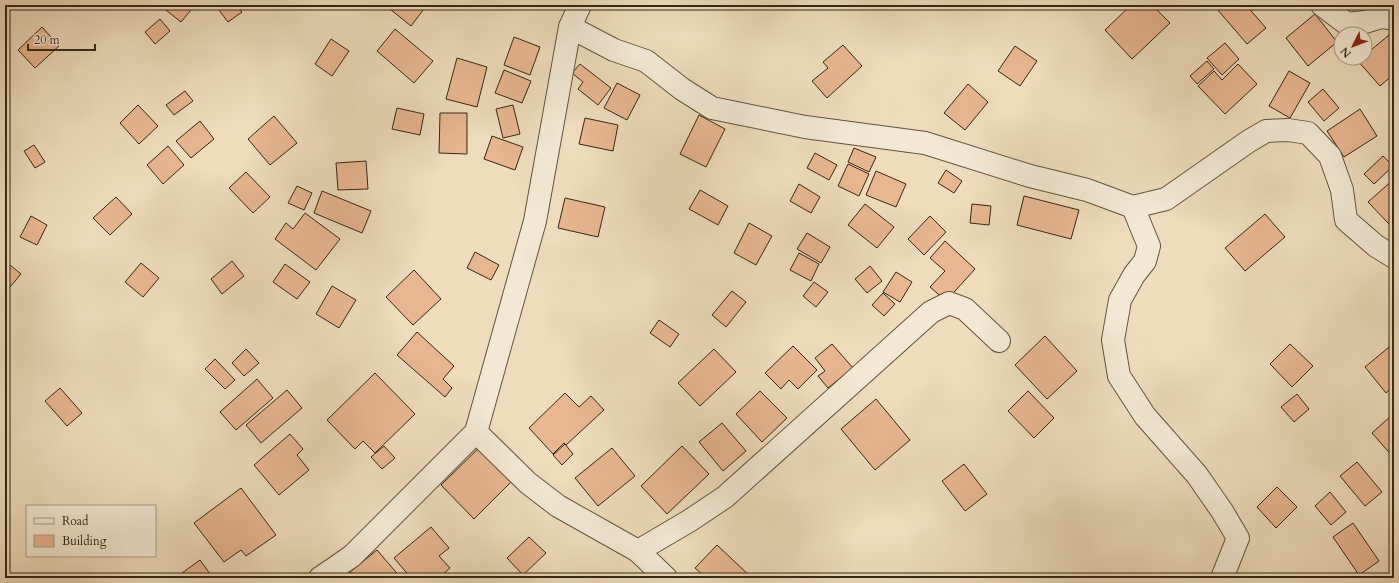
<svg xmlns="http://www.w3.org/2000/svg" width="1399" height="583" font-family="Cardo,serif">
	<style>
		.building { fill: #e8b792; stroke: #342717 }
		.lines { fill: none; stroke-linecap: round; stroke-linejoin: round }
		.minor-casing { stroke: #625440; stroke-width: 24 }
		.minor { stroke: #f4e8d4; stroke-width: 22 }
	</style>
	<rect width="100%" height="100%" fill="#eedcbd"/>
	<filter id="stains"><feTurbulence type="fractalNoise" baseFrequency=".005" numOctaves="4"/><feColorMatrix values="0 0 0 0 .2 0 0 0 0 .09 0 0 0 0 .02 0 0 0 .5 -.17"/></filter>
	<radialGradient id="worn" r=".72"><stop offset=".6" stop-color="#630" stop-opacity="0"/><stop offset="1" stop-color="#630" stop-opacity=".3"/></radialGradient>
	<g class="building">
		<polygon points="164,5 184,5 191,10 181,22 162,7"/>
		<polygon points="215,5 236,5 242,12 228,22"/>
		<polygon points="385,5 427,5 411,26"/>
		<polygon points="1131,5 1152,5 1170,23 1132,59 1105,30"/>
		<polygon points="1222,5 1246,5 1266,28 1247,44 1217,9"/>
		<polygon points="1386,5 1394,5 1394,13"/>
		<polygon points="1315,14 1337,42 1308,66 1286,38"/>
		<polygon points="160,19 170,31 155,44 145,32"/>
		<polygon points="42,27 59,46 35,68 18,50"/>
		<polygon points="395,29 433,61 414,83 377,51"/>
		<polygon points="1389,35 1394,41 1394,74 1380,86 1358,61 1362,58 1365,58 1365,55"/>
		<polygon points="514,37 540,47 530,75 504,65"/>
		<polygon points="331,39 349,51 332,76 315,64"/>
		<polygon points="1225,43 1239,59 1222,75 1207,58"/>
		<polygon points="843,45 862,66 827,98 812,81 828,68 823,62"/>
		<polygon points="1015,46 1037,61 1020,86 998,71"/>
		<polygon points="457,58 487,67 477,107 446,99"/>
		<polygon points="1207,61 1214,69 1197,84 1190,76"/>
		<polygon points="580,64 611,88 598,105 578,89 583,82 572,73"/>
		<polygon points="1238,64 1257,84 1225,114 1198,86 1214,71 1222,80"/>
		<polygon points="504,70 531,81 522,103 495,93"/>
		<polygon points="1289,71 1310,83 1290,118 1269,106"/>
		<polygon points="617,83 640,95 627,120 604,108"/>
		<polygon points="968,84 988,102 965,130 944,113"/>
		<polygon points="1323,89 1339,108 1324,121 1308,102"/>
		<polygon points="185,91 193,101 174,115 166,105"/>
		<polygon points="138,105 158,126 139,144 120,123"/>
		<polygon points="513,105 520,134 503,138 496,109"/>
		<polygon points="397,108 424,114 420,135 392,129"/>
		<polygon points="1360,109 1377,136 1344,157 1327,131"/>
		<polygon points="440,113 467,113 467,154 439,153"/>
		<polygon points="699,115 725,129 706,167 680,154"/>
		<polygon points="274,116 297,143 270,165 248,139"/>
		<polygon points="585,118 618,125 613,151 579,144"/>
		<polygon points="200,121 214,139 191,158 176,141"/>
		<polygon points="492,136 523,147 515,170 484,159"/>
		<polygon points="34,145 45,162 35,168 24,151"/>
		<polygon points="168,146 184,165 163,184 147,165"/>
		<polygon points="854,148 876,157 869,172 848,162"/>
		<polygon points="815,153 837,165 829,180 807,168"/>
		<polygon points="1383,156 1393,166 1374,184 1364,174"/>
		<polygon points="366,161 368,189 338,190 336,163"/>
		<polygon points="848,164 869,174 859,196 838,186"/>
		<polygon points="946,170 962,181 954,193 938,183"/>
		<polygon points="876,171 906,184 896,207 866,195"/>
		<polygon points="246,172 270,197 253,213 229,188"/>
		<polygon points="1394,179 1394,220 1389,224 1368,202"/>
		<polygon points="799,184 820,197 811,213 790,201"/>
		<polygon points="297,186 312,193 304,210 288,203"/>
		<polygon points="700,190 728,206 718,225 689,209"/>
		<polygon points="322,191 371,211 362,233 314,213"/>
		<polygon points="1024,196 1079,210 1071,239 1017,225"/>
		<polygon points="116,197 132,214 110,235 93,218"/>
		<polygon points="565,198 605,207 598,237 558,228"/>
		<polygon points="865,204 894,227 877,248 848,225"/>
		<polygon points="972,204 991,206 989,225 970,223"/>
		<polygon points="305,213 340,239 316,270 275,239 286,223 293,229"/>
		<polygon points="1265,214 1285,237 1245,271 1225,248"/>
		<polygon points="31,216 47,225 37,245 20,237"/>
		<polygon points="930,216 946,232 924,255 908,239"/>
		<polygon points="749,223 772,236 756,265 734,253"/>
		<polygon points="807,233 830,247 821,263 797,249"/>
		<polygon points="945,241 975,269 946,301 930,287 945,271 930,258"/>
		<polygon points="475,252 499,265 491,280 467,268"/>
		<polygon points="799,253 819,264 811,281 790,270"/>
		<polygon points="5,261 21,274 5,293"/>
		<polygon points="232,261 244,276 222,294 211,279"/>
		<polygon points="141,263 159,278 143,297 125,282"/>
		<polygon points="285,264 310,282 297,299 273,282"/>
		<polygon points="870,266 882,281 867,293 855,279"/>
		<polygon points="414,270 441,299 413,325 386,297"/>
		<polygon points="896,272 912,282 900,302 883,292"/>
		<polygon points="814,282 828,292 816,307 803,296"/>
		<polygon points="332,286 356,300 339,328 316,314"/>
		<polygon points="732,291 746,302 726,327 712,315"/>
		<polygon points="883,293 895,304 884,316 872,305"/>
		<polygon points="659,320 679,334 670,347 650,333"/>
		<polygon points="417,332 454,366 443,379 452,388 445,397 397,355"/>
		<polygon points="1045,336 1077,371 1047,399 1015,365"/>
		<polygon points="1394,343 1394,386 1386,393 1365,367"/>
		<polygon points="832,344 853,368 828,388 818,376 825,371 815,358"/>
		<polygon points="1290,344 1313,366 1292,387 1270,364"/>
		<polygon points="793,346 817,370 798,389 789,380 781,389 765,373"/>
		<polygon points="246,349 259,363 244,376 232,363"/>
		<polygon points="714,349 736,372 700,406 678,383"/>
		<polygon points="215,359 235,380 225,389 205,369"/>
		<polygon points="375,373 415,414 375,453 363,441 355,449 327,420"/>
		<polygon points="257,379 273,398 236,430 220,412"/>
		<polygon points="60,388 82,413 67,426 45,401"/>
		<polygon points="287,390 302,408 261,443 246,425"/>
		<polygon points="760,391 787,418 762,442 736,414"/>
		<polygon points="1028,391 1054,418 1034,438 1008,411"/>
		<polygon points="565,393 579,407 591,396 604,410 566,445 564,443 553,454 529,428"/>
		<polygon points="1297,394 1309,409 1294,422 1281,407"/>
		<polygon points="876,399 910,440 875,470 841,429"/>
		<polygon points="1393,414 1394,416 1394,458 1372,433"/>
		<polygon points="722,423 746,451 723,471 699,442"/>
		<polygon points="290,434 303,449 297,455 309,470 279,495 254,465"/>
		<polygon points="487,440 520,473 474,519 441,485"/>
		<polygon points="565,444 573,454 562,465 553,455"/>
		<polygon points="384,446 395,458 382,469 371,457"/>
		<polygon points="682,446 709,474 667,514 641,486"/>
		<polygon points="612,448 635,476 598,506 575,478"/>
		<polygon points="1357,462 1382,492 1365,506 1340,476"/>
		<polygon points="964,464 987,494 965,511 942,481"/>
		<polygon points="1277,487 1297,507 1276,528 1257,507"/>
		<polygon points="241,488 276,535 246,556 241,550 224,562 194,523"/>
		<polygon points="1330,492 1346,512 1331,525 1315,506"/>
		<polygon points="1353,523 1379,561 1359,575 1333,537"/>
		<polygon points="431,527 449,548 439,556 450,568 439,578 411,578 394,558"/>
		<polygon points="529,537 546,553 523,575 507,558"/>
		<polygon points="717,545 751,577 751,578 706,578 695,568"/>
		<polygon points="377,550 401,578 355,578 350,572"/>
		<polygon points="200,560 213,578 186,578 182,573"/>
		<polygon points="345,571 351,578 337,578"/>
	</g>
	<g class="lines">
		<defs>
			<g id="minor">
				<polyline points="1322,5 1347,24 1365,22 1381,17 1394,19"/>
				<polyline points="570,27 614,50 646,61 682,89 712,108 805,127 925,143 1030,176 1087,190 1133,207 1166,199 1249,141 1266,131 1288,130 1308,133 1330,156 1342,190 1346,220 1376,246 1394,257"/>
				<polyline points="1133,207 1149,246 1145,261 1134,275 1120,300 1113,340 1119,376 1145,416 1197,475 1222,511 1238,538 1222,578"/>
				<polyline points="476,432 528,483 558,506 638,551 666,578"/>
				<polyline points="638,551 689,521 725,497 931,312 949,303 965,309 999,341"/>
				<polyline points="320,578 352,556 476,432 535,221 570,27 580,5"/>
			</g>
		</defs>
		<use href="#minor" class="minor-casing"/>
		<use href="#minor" class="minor"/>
	</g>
	<rect width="1399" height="583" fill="none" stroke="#eedcbd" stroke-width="20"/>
	<rect x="6" y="6" width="1387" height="571" fill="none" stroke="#342717" stroke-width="2"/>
	<rect x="10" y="10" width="1379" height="563" fill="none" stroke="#342717"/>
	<rect x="26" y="505" width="130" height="52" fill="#f4e8d4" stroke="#a79b88"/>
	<rect x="34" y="518" width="20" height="6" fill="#f4e8d4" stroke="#a79b88"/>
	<text x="62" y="525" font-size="12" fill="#342717">Road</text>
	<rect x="34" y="535" width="20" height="12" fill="#e8b792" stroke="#a79b88"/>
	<text x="62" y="545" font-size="12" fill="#342717">Building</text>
	<g transform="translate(1353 46) rotate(228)"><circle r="19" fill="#f4e8d4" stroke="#a79b88"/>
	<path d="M0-3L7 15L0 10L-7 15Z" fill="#8f2418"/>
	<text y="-6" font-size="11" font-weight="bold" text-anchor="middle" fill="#342717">N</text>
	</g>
	<path d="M28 44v6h67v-6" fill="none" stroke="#342717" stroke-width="2"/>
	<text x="34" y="44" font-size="12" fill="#342717" stroke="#f4e8d4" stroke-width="3" paint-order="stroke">20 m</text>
	<rect width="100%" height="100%" filter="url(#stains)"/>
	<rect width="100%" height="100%" fill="url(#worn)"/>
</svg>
